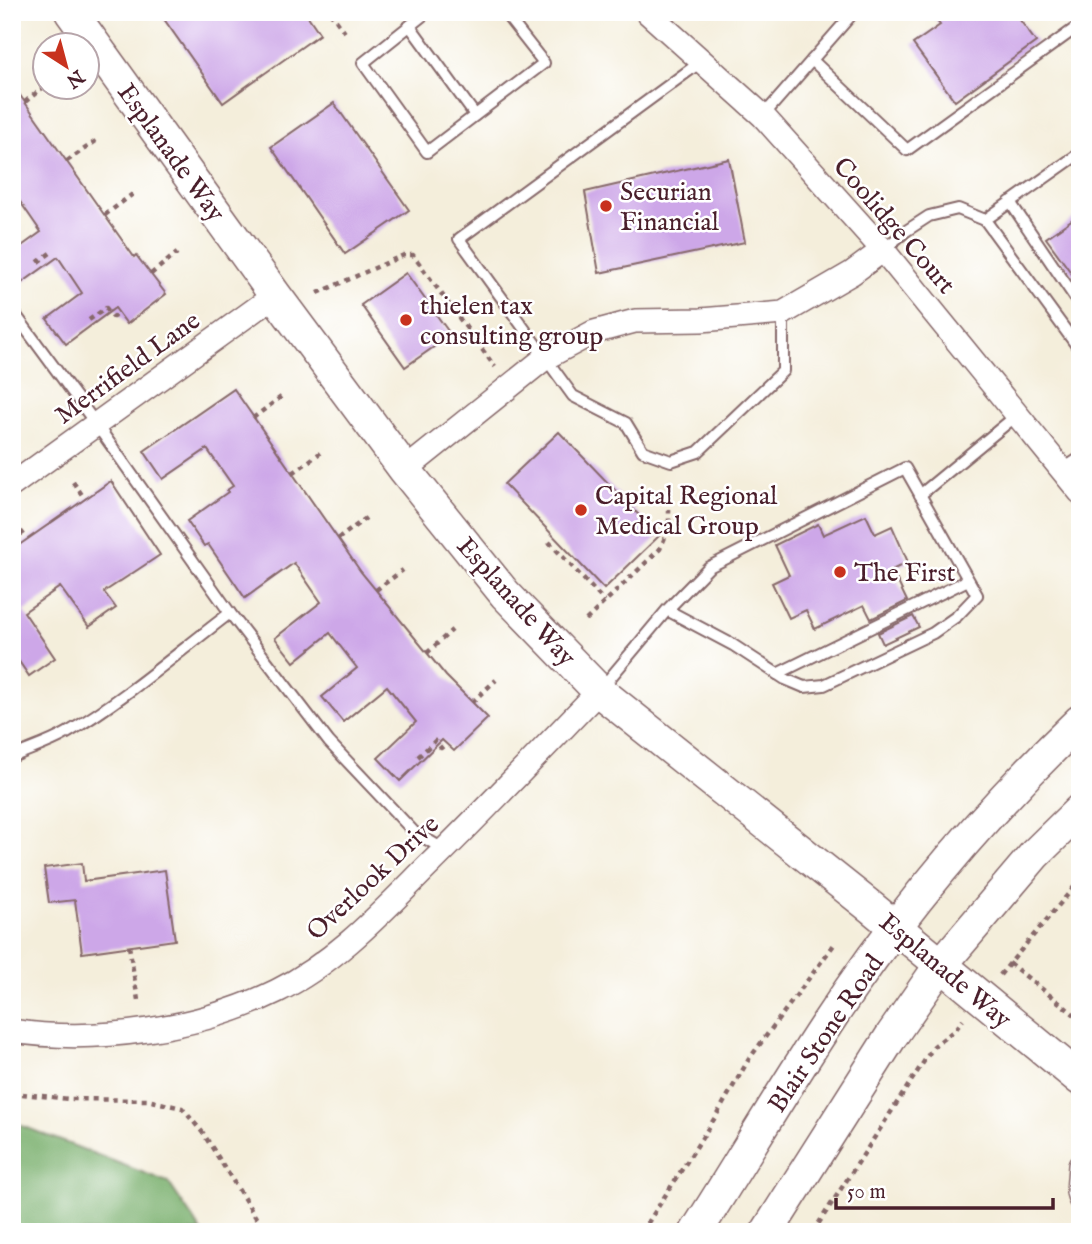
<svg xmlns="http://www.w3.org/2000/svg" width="1092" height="1244" font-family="'IM FELL English',serif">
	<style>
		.forest { fill: #78af6c; stroke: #61674c; stroke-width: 2 }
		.building { fill: #cda7e8 }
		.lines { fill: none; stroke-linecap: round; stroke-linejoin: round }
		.lane-casing { stroke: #866769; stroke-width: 14 }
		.street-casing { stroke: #866769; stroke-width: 26 }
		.secondary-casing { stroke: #866769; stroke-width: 35 }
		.path { stroke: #866769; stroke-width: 4.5; stroke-dasharray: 5 5; stroke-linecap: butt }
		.lane { stroke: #fff; stroke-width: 10 }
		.street { stroke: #fff; stroke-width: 23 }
		.secondary { stroke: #fff; stroke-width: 32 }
		.poi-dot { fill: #c8321e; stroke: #fff; stroke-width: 2.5 }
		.labels { text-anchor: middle; stroke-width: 5; stroke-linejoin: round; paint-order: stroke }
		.street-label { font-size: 26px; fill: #4a1f2b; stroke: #fff }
		.poi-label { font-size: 26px; fill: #4a1f2b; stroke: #fff; text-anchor: start }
	</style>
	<rect width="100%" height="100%" fill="#fff"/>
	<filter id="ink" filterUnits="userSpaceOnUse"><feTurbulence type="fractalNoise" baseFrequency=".0143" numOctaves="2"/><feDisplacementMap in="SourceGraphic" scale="14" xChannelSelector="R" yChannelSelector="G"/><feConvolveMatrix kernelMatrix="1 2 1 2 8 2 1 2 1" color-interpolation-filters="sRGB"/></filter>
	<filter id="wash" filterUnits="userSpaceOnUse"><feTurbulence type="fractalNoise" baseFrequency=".00686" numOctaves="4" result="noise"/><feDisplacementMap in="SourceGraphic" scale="28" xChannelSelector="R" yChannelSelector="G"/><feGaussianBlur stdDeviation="1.57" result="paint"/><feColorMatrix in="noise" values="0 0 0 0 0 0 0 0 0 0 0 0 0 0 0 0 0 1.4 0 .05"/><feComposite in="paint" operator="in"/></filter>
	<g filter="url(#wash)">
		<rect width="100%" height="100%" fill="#f4eedb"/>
		<polygon class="forest" points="12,1122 168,1182 202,1232 12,1232"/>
		<g id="blocks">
			<g class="building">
				<polygon points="159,12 305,12 320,34 223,103"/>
				<polygon points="930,12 1014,12 1036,42 955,101 913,44 940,25"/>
				<polygon points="12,84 134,257 136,255 166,294 127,324 115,308 66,344 47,319 82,293 58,257 12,290 12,253 41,232 12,190"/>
				<polygon points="334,103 409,210 345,254 271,147"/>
				<polygon points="729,159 745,242 599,273 585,192"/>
				<polygon points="1080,214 1080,285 1046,238"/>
				<polygon points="406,273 451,335 405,367 361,305"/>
				<polygon points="234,389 361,572 446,676 488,718 454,751 442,740 400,781 378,758 416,722 387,686 343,722 322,697 357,668 330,633 294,662 275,638 321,602 294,563 245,598 208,544 204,546 187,521 228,492 227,490 233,486 207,449 163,479 144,451"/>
				<polygon points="559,432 659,536 604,589 504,484"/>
				<polygon points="111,481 160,555 104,592 116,608 89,627 60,587 24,612 55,658 29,676 12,651 12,550"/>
				<polygon points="866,515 875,534 892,526 908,562 892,570 907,601 871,619 864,605 815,629 806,610 789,618 772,583 789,575 775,545 818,524 823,535"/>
				<polygon points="913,616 919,627 883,644 878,633"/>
				<polygon points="82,863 84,881 165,870 175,940 82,953 75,900 49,903 44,868"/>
			</g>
		</g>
	</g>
	<g filter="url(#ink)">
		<use href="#blocks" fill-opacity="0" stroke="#866769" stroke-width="2"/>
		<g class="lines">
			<defs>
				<g id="lane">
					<polyline points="427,12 363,63 427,152 544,63 504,12"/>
					<polyline points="410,26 475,115"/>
					<polyline points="812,60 907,150 1080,25"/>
					<polyline points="702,61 459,239 573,396 626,423 643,451 671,461 698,452 783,371 783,313"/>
					<polyline points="763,116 854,12"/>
					<polyline points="1010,202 1080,305"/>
					<polyline points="985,220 1080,153"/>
					<polyline points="883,250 906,231 929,216 958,209 985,220 1080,350"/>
					<polyline points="12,310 96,424 230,613 329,742 414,832 445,850"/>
					<polyline points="1062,470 1080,458"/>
					<polyline points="920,495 1017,415"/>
					<polyline points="777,674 968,580"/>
					<polyline points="600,690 667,610 709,567 905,468 977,595 957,616 933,633 824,685 804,687 785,679 733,645 667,610"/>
					<path d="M12,757C30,749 50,743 67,733C125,699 176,654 230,613"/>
				</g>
				<g id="street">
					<polyline points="647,12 763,116 883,250 1080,492"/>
					<polyline points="405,470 545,358 594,332 635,321 701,320 783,313 852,273 883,250"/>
					<polyline points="12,485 275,295"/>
					<path d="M12,1031C96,1044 200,1029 277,991C336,962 382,912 428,866C486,809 542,750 599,691"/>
					<polyline points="1080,1166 1078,1192 1080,1199"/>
				</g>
				<g id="secondary">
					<polyline points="71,12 275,295 405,470 505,594 599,691 872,908 1080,1079"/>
					<path d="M696,1232C740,1163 781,1093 826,1025C898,915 985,812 1080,721"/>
					<polyline points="767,1232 892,1035 940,966 1035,854 1080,810"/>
				</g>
			</defs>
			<use href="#lane" class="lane-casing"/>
			<use href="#street" class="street-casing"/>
			<use href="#secondary" class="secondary-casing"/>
			<g class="path">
				<polyline points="330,12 346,34"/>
				<polyline points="25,102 46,85"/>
				<polyline points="67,161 96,141"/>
				<polyline points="105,215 134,193"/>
				<polyline points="38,262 53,251"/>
				<polyline points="151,274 177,253"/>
				<polyline points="318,293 404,255 413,255 495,367"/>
				<polyline points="89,320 106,308 113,317 119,314"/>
				<polyline points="450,342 468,329"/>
				<polyline points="253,418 281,397"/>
				<polyline points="12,435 17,442"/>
				<polyline points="293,473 320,453"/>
				<polyline points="73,482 85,499"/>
				<polyline points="15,523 27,539"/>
				<polyline points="338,539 366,518"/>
				<polyline points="549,542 605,602"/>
				<polyline points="376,590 403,570"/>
				<polyline points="586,620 660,549 669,528 669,509"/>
				<polyline points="427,653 452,630"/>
				<polyline points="472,702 496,680"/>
				<polyline points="418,757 435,741 441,748 446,744"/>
				<polyline points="129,946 138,1000"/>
				<polyline points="1009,963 1080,1019"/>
				<polyline points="1000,975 1080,880"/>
				<polyline points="12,1093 70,1099 147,1100 182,1108 203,1133 265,1232"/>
				<polyline points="642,1232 716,1116 749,1059 836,942"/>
				<polyline points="813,1232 934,1046 956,1029 963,1020"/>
			</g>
			<use href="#lane" class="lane"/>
			<use href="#street" class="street"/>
			<use href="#secondary" class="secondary"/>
		</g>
	</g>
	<g class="poi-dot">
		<circle cx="606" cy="206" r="7"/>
		<circle cx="406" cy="320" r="7"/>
		<circle cx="581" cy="510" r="7"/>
		<circle cx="840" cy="572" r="7"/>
	</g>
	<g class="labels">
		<g class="street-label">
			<text transform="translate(172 152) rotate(54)" y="9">Esplanade Way</text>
			<text transform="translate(895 225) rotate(49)" y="9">Coolidge Court</text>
			<text transform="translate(127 367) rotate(-36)" y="9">Merrifield Lane</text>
			<text transform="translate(517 601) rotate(48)" y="9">Esplanade Way</text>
			<text transform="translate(372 877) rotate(-43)" y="9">Overlook Drive</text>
			<text transform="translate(946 970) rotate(40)" y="9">Esplanade Way</text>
			<text transform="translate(825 1033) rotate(-56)" y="9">Blair Stone Road</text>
		</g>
		<g class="poi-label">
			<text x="620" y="200">Securian<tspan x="620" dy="30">Financial</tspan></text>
			<text x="420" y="314">thielen tax<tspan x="420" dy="30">consulting group</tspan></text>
			<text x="595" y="504">Capital Regional<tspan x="595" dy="30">Medical Group</tspan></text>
			<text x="854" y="581">The First</text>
		</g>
	</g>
	<rect width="1092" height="1244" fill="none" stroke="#fff" stroke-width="42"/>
	<g transform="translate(66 66) rotate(144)"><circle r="33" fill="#ffffff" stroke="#b7a5aa" stroke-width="2"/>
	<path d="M0-5L12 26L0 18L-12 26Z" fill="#c8321e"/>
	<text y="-10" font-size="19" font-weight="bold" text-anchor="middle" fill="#4a1f2b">N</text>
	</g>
	<path d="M836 1198v10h217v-10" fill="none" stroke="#4a1f2b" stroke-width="3.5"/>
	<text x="847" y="1198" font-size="21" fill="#4a1f2b" stroke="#ffffff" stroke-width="5" paint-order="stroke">50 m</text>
</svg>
